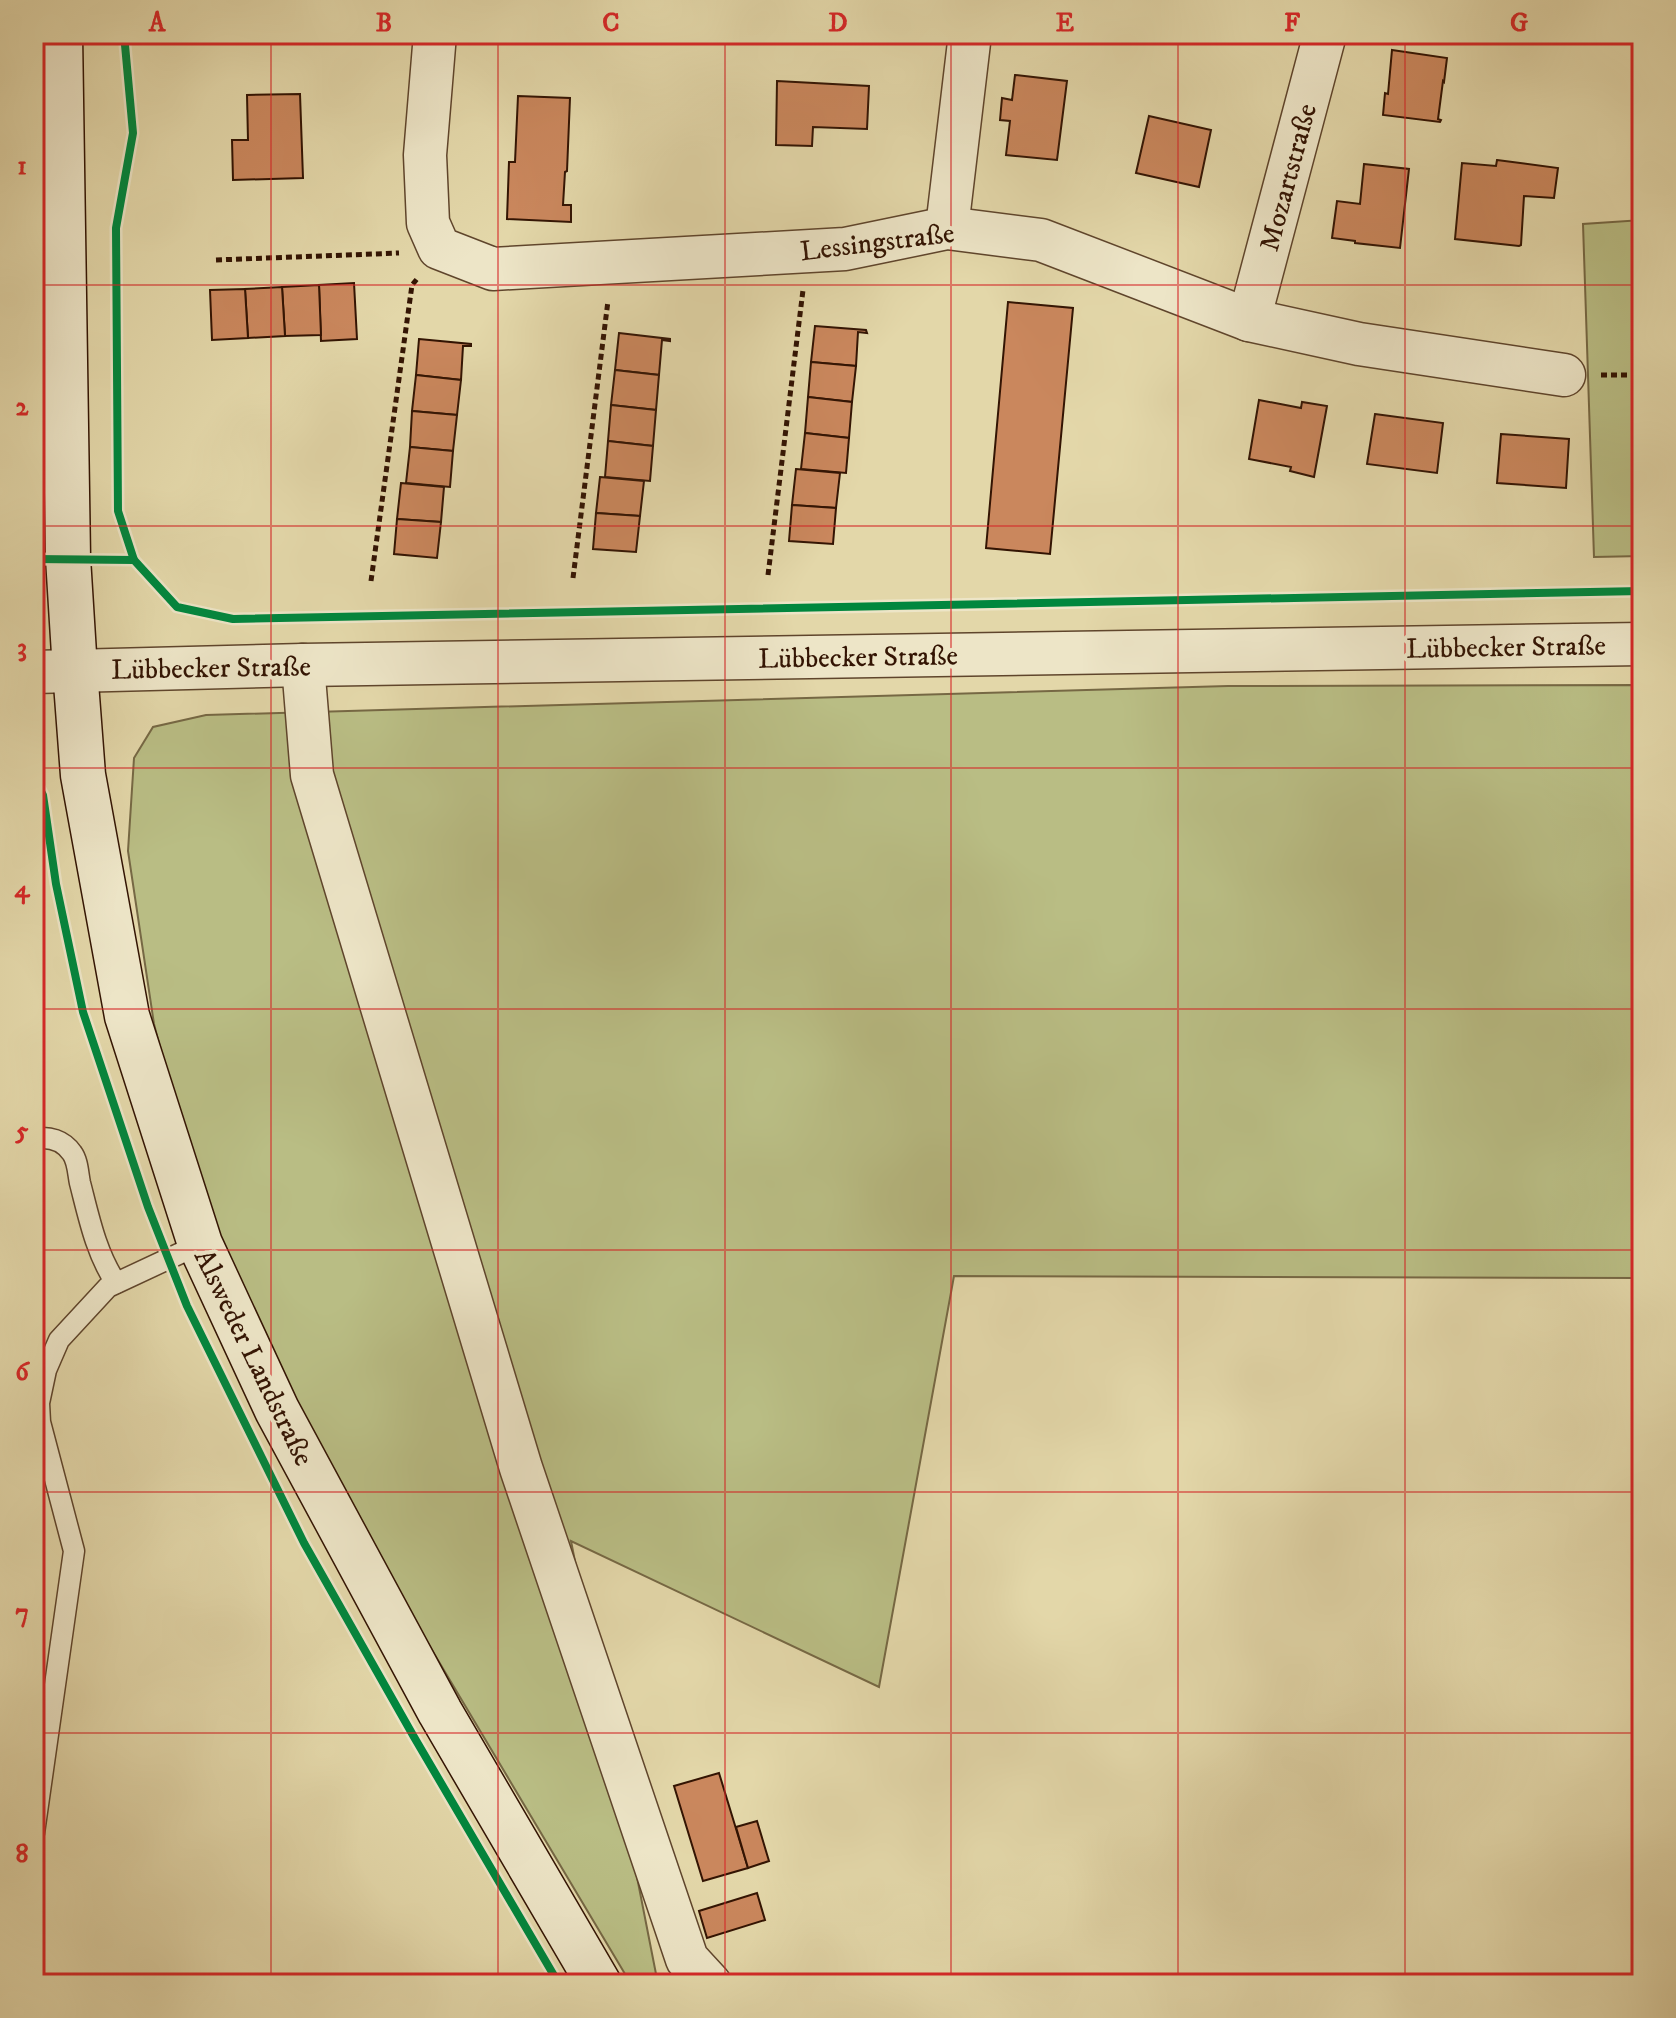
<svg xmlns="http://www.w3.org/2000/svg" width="1676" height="2018" font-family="'IM FELL DW Pica',serif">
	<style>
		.green { fill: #b9bd84; stroke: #766844; stroke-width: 2 }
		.building { fill: #ca875d; stroke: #331403; stroke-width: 2 }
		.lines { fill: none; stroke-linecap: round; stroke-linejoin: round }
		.service-casing { stroke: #5f452c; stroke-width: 23 }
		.minor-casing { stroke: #5f452c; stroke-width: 45 }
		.secondary-casing { stroke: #331403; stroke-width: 47 }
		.path { stroke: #331403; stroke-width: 5; stroke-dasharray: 6 4; stroke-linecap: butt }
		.service { stroke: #ede5c7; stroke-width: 20 }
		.minor { stroke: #ede5c7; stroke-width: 42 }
		.secondary { stroke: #ede5c7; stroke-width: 44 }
		.cycleway-casing { stroke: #ede5c7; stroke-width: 13 }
		.cycleway { stroke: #00873e; stroke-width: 8 }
		.grid { fill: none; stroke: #d62828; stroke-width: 2; stroke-opacity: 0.55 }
		.labels { text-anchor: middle; stroke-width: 8; stroke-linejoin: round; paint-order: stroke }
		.street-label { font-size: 28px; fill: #331403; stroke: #ede5c7 }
		.neatline { fill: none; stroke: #d62828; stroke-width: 3 }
		.grid-label { font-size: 26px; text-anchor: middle; font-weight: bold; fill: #d62828 }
	</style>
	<rect width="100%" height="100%" fill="#e3d7a9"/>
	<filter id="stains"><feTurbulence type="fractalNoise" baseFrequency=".0025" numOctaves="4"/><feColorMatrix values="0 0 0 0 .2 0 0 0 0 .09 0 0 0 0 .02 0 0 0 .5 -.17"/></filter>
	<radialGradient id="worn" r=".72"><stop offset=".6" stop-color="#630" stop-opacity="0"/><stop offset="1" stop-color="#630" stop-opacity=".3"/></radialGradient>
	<g class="green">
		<polygon points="1642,220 1642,556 1594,557 1583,224"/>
		<polygon points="1642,685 1642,1278 954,1276 879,1687 571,1541 658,1984 631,1984 287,1407 206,1226 154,1024 128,851 134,758 153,727 206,715 1228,686"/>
	</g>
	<g class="building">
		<polygon points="1392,50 1447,58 1444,82 1443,81 1438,119 1441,120 1440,122 1383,115 1385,93 1388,94"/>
		<polygon points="1015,75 1067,81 1057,160 1006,155 1010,121 1000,120 1002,98 1012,100"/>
		<polygon points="777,81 869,86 867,129 813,127 812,146 776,145"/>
		<polygon points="300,94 303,178 233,180 232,140 248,140 247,95"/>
		<polygon points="518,96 570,98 567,171 565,172 563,205 571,205 571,222 507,219 509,162 515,162"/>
		<polygon points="1149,116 1211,130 1199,187 1136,173"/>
		<polygon points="1497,160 1558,168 1554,198 1524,196 1521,245 1519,246 1455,239 1462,163 1496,166"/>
		<polygon points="1364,164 1409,169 1400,248 1355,243 1355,241 1332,238 1337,201 1360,204"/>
		<polygon points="354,283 357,339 321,341 319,285"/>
		<polygon points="319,285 321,335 285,336 282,287"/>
		<polygon points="282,287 285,336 248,338 245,289"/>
		<polygon points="245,289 248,338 212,340 210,290"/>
		<polygon points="1008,302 1073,308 1050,554 986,548"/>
		<polygon points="815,326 866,330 867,333 858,332 856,366 811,362"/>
		<polygon points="619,333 670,339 670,341 662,340 659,375 615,370"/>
		<polygon points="419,339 471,344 471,346 463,346 461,380 416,375"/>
		<polygon points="811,362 856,366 852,402 808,397"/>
		<polygon points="615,370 659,375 656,410 611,405"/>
		<polygon points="416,375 461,380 457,415 412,411"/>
		<polygon points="808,397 852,402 849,438 805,433"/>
		<polygon points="1259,400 1301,408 1302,402 1327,406 1314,477 1290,471 1291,467 1249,459"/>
		<polygon points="611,405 656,410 653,446 608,441"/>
		<polygon points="412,411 457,415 453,451 410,447"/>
		<polygon points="1375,414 1443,423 1437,473 1367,464"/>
		<polygon points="805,433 849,438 846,473 801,469"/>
		<polygon points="1501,434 1569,439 1566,488 1497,483"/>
		<polygon points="608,441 653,446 650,481 605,477"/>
		<polygon points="410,447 453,451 450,487 406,483"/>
		<polygon points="796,469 840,473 836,508 792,505"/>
		<polygon points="600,477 644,481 640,516 596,513"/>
		<polygon points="401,483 444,487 441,522 397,519"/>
		<polygon points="792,505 836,508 833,544 789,541"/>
		<polygon points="596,513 640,516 636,552 593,549"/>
		<polygon points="397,519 441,522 437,558 394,554"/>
		<polygon points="719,1773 748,1868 703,1881 674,1786"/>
		<polygon points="757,1821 769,1861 748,1868 736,1827"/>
		<polygon points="757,1893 765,1920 707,1938 699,1911"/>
	</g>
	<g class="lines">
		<defs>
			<g id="service">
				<path d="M34,1139C49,1136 63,1140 72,1153C78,1161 78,1174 80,1183C89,1218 96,1253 116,1283"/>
				<polyline points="34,1833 74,1551 40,1422 39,1403 46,1370 59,1340 108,1287 200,1244"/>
			</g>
			<g id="minor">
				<polyline points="435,34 425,155 428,223 439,248 493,269 845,249 947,228 1041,240 1249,320 1359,344 1564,375"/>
				<polyline points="947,228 970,34"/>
				<polyline points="1249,320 1325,34"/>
				<polyline points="303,665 312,775 521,1468 687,1959 710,1984"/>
				<polyline points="34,672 303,665 1642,644"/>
			</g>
			<polyline id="secondary" points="60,34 68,558 75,670 83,775 127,1016 200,1244 277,1410 440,1712 599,1984"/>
		</defs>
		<use href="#service" class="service-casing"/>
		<use href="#minor" class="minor-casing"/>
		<use href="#secondary" class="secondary-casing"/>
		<g class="path">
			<polyline points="216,260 399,253"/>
			<polyline points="1601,375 1642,375"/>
			<polyline points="768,575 803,290"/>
			<polyline points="573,578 608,301"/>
			<polyline points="371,581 412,285 417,279"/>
		</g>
		<use href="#service" class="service"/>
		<use href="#minor" class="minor"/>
		<use href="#secondary" class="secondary"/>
		<defs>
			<g id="cycleway">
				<polyline points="124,34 133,133 116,228 118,511 134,560"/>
				<polyline points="34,559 134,560 177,607 233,619 1642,591"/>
				<polyline points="34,778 43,795 56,884 83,1012 148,1207 187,1306 304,1543 414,1737 559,1984"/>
			</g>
		</defs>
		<use href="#cycleway" class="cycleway-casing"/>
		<use href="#cycleway" class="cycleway"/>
	</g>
	<path class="grid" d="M271,34V1984M498,34V1984M725,34V1984M951,34V1984M1178,34V1984M1405,34V1984M34,285H1642M34,526H1642M34,768H1642M34,1009H1642M34,1250H1642M34,1492H1642M34,1733H1642"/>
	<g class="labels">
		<g class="street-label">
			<text transform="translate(1287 177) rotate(-75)" y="10">Mozartstraße</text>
			<text transform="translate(877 241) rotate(-7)" y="10">Lessingstraße</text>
			<text transform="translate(1506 646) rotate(-1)" y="10">Lübbecker Straße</text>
			<text transform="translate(858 656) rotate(-1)" y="10">Lübbecker Straße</text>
			<text transform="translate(211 667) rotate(-1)" y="10">Lübbecker Straße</text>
			<text transform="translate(255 1357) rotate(64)" y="10">Alsweder Landstraße</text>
		</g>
	</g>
	<rect width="1676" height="2018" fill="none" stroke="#e3d7a9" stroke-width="88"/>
	<rect x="44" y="44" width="1588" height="1930" class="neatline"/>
	<g class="grid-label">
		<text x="157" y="31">A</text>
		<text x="384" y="31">B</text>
		<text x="611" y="31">C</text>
		<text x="838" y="31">D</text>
		<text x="1065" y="31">E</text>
		<text x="1292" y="31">F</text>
		<text x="1519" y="31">G</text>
		<text x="22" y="174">1</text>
		<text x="22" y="415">2</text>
		<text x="22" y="656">3</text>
		<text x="22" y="897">4</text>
		<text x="22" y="1139">5</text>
		<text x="22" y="1380">6</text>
		<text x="22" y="1621">7</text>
		<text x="22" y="1862">8</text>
	</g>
	<rect width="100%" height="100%" filter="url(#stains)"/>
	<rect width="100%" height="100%" fill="url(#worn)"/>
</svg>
